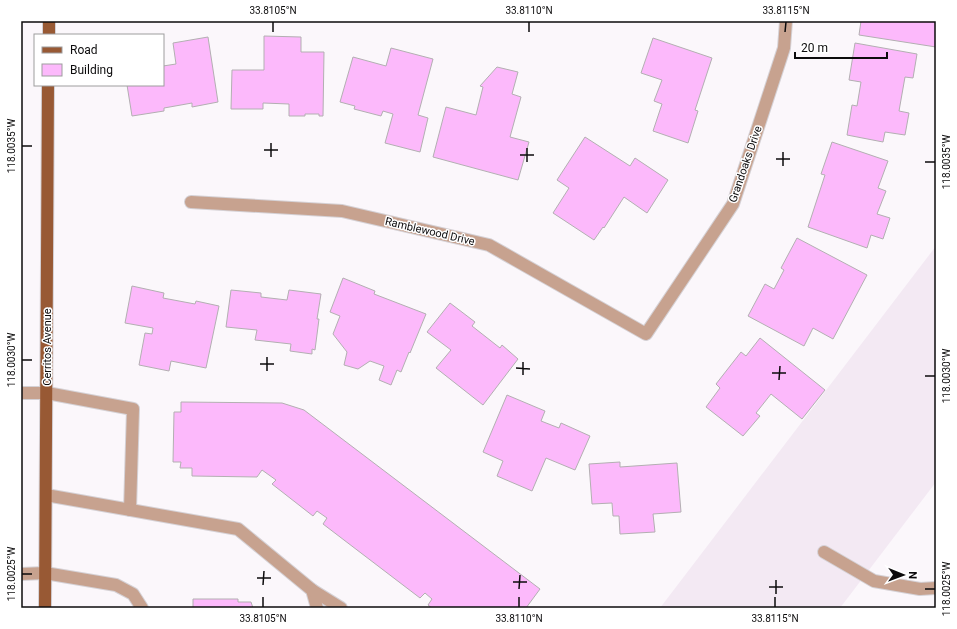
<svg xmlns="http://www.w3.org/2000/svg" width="957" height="629" font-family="Roboto,sans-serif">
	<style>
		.built { fill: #f3e9f3 }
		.building { fill: #fcb9fb; stroke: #b3afb2 }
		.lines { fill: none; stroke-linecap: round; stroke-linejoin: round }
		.minor-casing { stroke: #d5d1d5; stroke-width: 14 }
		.major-casing { stroke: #d5d1d5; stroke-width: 14 }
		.minor { stroke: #c7a28f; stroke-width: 12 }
		.major { stroke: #985934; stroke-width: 12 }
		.ticks { fill: none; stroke: #0c0b0c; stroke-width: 1.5 }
		.labels { text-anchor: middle; stroke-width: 3; stroke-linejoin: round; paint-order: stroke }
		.street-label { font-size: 11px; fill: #0c0b0c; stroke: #fff }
		.neatline { fill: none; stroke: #0c0b0c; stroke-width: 1.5 }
		.ticks-label { font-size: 10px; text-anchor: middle; fill: #0c0b0c }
	</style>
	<rect width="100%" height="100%" fill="#fbf7fb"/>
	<polygon class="built" points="936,246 936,482 840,608 660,608"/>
	<g class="building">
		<polygon points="861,21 936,21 936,47 859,35"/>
		<polygon points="264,36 301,37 301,52 324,52 323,116 319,116 319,114 305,114 305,116 289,116 289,104 263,103 263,109 231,109 232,70 264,70"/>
		<polygon points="208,37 218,102 192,107 192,103 164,108 164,111 132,116 127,85 163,85 163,66 176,64 173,43"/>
		<polygon points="653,38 712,58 695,110 698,111 688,143 653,131 662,104 654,101 662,80 641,73"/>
		<polygon points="855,43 917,54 913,78 905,77 899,111 909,113 905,135 885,132 883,142 847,135 852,105 857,106 861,82 849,80"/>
		<polygon points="391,48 433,59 418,115 428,118 420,152 385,143 393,114 383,111 381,116 354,109 355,106 340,102 353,57 386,66"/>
		<polygon points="497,67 518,72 512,94 521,97 510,137 529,142 518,180 433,157 446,107 476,115 483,87 480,86"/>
		<polygon points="585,137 630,166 635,158 668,180 647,213 624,197 604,228 603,227 594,240 553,213 569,188 557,180"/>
		<polygon points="832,142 888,161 878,188 886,191 877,214 890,218 883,239 871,235 867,248 808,227 825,175 821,174"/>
		<polygon points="797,238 867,275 833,339 813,328 804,346 748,316 765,284 774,289 784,270 781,268"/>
		<polygon points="343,278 375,291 374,294 426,314 410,353 409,352 401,372 397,370 391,385 379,380 384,366 370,361 358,369 344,365 347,352 333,334 340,316 330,312"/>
		<polygon points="132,286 164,293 163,298 195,304 196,301 219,306 206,368 171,361 169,371 139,365 145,333 152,334 153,328 125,323"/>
		<polygon points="231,290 261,293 261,297 287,300 289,290 321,294 317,319 319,319 315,350 312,349 312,354 290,351 291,344 255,340 257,330 226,327"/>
		<polygon points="450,303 475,322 472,326 500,348 502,345 518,359 483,405 436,368 451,350 427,332"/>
		<polygon points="760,338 825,390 802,419 771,394 756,413 760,416 743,436 706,407 720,388 716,384 741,352 746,356"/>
		<polygon points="507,395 545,411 541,421 559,428 561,423 590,436 575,470 546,458 532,491 497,476 503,461 483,452"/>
		<polygon points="181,402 282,403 304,410 540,589 526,608 432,608 428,605 432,599 425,593 420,598 323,524 327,518 317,511 313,516 272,484 276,480 262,470 257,477 192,476 192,468 180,468 181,462 173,462 174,412 181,412"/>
		<polygon points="620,462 620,467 677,463 681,512 653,514 655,532 620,534 619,516 613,516 612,503 592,504 589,464"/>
		<polygon points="193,599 238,599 238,602 251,602 253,608 193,608"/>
	</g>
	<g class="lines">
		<defs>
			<g id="minor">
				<polyline points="191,202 342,211 489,245 646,334 733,204 784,48 786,21"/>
				<polyline points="21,393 47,393 133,409 130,510"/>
				<polyline points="46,495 238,529 312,590 317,608"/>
				<polyline points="824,552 874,581 920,589 936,588"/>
				<polyline points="21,574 45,573 116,585 133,594 142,608"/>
				<polyline points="312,590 341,608"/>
			</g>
			<g id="major">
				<polyline points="49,35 49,21"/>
				<polyline points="45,608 48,85"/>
			</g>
		</defs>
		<use href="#minor" class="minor-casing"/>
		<use href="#major" class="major-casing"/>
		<use href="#minor" class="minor"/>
		<use href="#major" class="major"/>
	</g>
	<path class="ticks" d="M273,32V22M529,32V22M785,32L786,22M22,146H32M264,150H278M520,155H534M271,157V143M776,159H790M527,162V148M925,162H935M783,166V152M22,360H32M260,364H274M516,368L530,369M267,371V357M772,373H786M523,375V362M925,376H935M779,380L780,366M22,574H32M257,578H271M513,582H527M263,585L264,571M769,587H783M519,589L520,575M925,589H935M776,594V580M263,607V597M519,607V597M775,607V597"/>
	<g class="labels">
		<g class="street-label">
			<text transform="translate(745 164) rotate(-71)" y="4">Grandoaks Drive</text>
			<text transform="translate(430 231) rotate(13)" y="4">Ramblewood Drive</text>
			<text transform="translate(47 347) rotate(-90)" y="4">Cerritos Avenue</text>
		</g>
	</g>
	<rect width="957" height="629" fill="none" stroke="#ffffff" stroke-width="44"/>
	<rect x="34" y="34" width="130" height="52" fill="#ffffff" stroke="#9e9d9e"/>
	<rect x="42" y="47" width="20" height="6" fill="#985934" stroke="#9e9d9e"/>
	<text x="70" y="54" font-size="12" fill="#0c0b0c">Road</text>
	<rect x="42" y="64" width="20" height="12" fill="#fcb9fb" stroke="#9e9d9e"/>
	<text x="70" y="74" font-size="12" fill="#0c0b0c">Building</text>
	<g transform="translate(903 575) rotate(91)" stroke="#ffffff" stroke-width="3" paint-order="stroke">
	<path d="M0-3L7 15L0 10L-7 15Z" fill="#0c0b0c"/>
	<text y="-6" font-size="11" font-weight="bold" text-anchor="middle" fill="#0c0b0c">N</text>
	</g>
	<path d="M795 52v6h92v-6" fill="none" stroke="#0c0b0c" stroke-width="2"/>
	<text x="801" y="52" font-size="12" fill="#0c0b0c" stroke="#ffffff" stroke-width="3" paint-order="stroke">20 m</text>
	<rect x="22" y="22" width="913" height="585" class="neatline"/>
	<g class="ticks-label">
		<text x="273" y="14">33.8105°N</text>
		<text x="529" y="14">33.8110°N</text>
		<text x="786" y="14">33.8115°N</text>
		<text transform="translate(11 146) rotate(-90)" y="4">118.0035°W</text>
		<text transform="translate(946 162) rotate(-90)" y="4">118.0035°W</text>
		<text transform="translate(11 360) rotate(-90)" y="4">118.0030°W</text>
		<text transform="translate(946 376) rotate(-90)" y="4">118.0030°W</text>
		<text transform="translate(11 574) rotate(-90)" y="4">118.0025°W</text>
		<text transform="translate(946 589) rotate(-90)" y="4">118.0025°W</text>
		<text x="263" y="622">33.8105°N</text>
		<text x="519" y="622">33.8110°N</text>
		<text x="775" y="622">33.8115°N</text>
	</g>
</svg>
